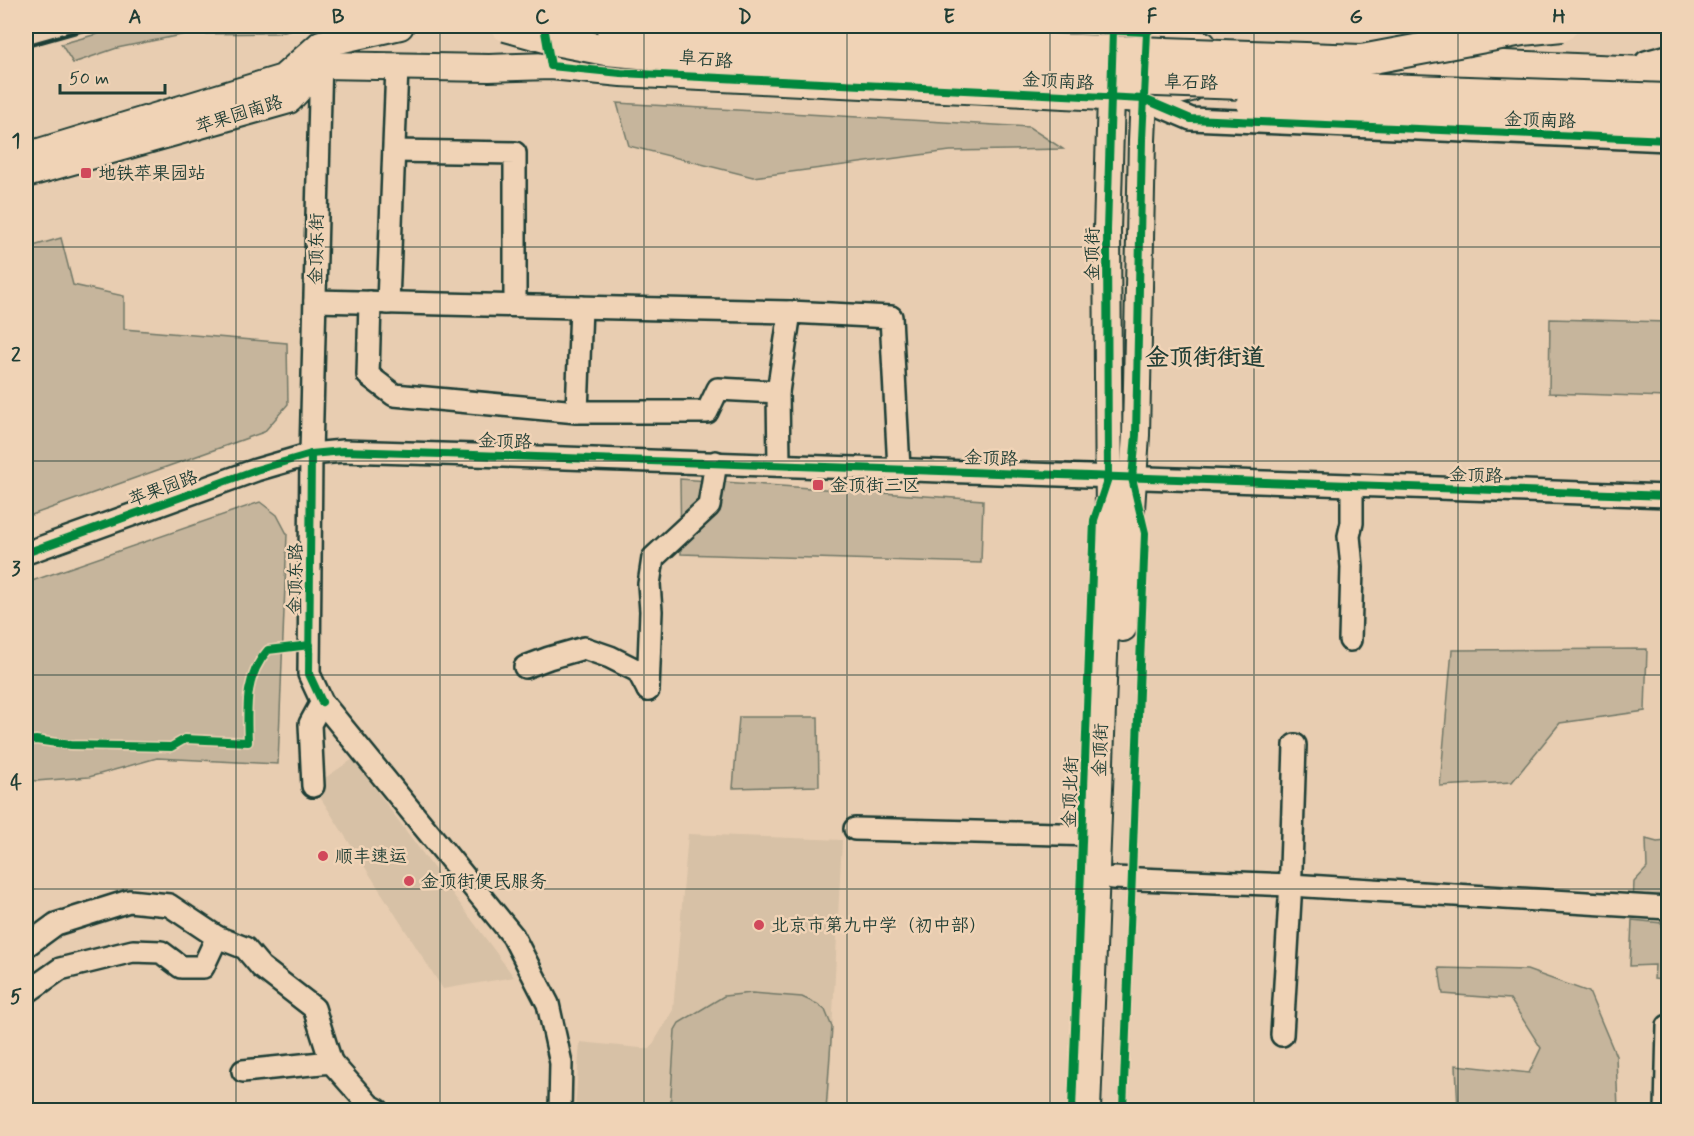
<svg xmlns="http://www.w3.org/2000/svg" width="1694" height="1136" font-family="Mynerve,'LXGW WenKai TC',sans-serif">
	<style>
		.built { fill: #d7c1a6 }
		.green { fill: #c6b59c; stroke: #727968; stroke-width: 1.5 }
		.lines { fill: none; stroke-linecap: round; stroke-linejoin: round }
		.minor-casing { stroke: #1f3d34; stroke-width: 26 }
		.major-casing { stroke: #1f3d34; stroke-width: 30 }
		.highway-casing { stroke: #1f3d34; stroke-width: 34 }
		.minor { stroke: #f0d3b6; stroke-width: 21 }
		.major { stroke: #f0d3b6; stroke-width: 26 }
		.highway { stroke: #f0d3b6; stroke-width: 30 }
		.rail { stroke: #1f3d34; stroke-width: 4.5 }
		.highway-bridge-casing { stroke: #1f3d34; stroke-width: 34; stroke-linecap: butt }
		.highway-bridge { stroke: #f0d3b6; stroke-width: 30 }
		.cycleway-casing { stroke: #f0d3b6; stroke-width: 11 }
		.cycleway { stroke: #00873e; stroke-width: 8 }
		.grid { fill: none; stroke: #1f3d34; stroke-width: 1.5; stroke-opacity: 0.55 }
		.poi-dot { fill: #d1495b; stroke: #f0d3b6; stroke-width: 2 }
		.labels { text-anchor: middle; stroke-width: 5; stroke-linejoin: round; paint-order: stroke }
		.street-label { font-size: 18px; fill: #1f3d34; stroke: #f0d3b6 }
		.poi-label { font-size: 18px; fill: #1f3d34; stroke: #f0d3b6; text-anchor: start }
		.district-label { font-size: 24px; font-weight: bold; fill: #1f3d34; stroke: #f0d3b6 }
		.neatline { fill: none; stroke: #1f3d34; stroke-width: 2 }
		.grid-label { font-size: 20px; text-anchor: middle; font-weight: bold; fill: #1f3d34 }
	</style>
	<rect width="100%" height="100%" fill="#e8cdb1"/>
	<filter id="ink" filterUnits="userSpaceOnUse"><feTurbulence type="fractalNoise" baseFrequency=".0167" numOctaves="2"/><feDisplacementMap in="SourceGraphic" scale="12" xChannelSelector="R" yChannelSelector="G"/><feConvolveMatrix kernelMatrix="1 2 1 2 8 2 1 2 1" color-interpolation-filters="sRGB"/></filter>
	<g filter="url(#ink)">
		<g class="built">
			<polygon points="353,759 514,977 443,989 313,786"/>
			<polygon points="688,834 842,840 828,1110 575,1110 580,1042 650,1049 673,1010"/>
		</g>
		<g class="green">
			<polygon points="126,26 304,26 277,33 186,34 117,48 73,63 61,44"/>
			<polygon points="617,103 1029,127 1063,149 950,151 753,177 629,146"/>
			<polygon points="61,238 73,285 124,296 124,329 287,343 288,404 264,432 26,517 26,248"/>
			<polygon points="1550,319 1668,322 1667,397 1549,393"/>
			<polygon points="680,479 983,500 981,563 681,554"/>
			<polygon points="260,502 277,515 287,534 278,764 157,758 89,777 36,781 26,779 26,583"/>
			<polygon points="1647,649 1645,711 1560,723 1512,782 1440,786 1452,650"/>
			<polygon points="739,717 818,717 819,786 733,788"/>
			<polygon points="1646,839 1657,842 1667,841 1665,898 1633,901 1634,882 1647,868"/>
			<polygon points="1632,920 1662,923 1661,980 1654,979 1655,965 1630,966"/>
			<polygon points="1439,968 1527,970 1589,992 1616,1056 1618,1110 1458,1110 1456,1065 1529,1073 1541,1048 1510,999 1443,994"/>
			<polygon points="752,993 802,997 817,1004 825,1010 832,1027 826,1110 670,1110 675,1030 679,1023 724,996"/>
		</g>
		<g class="lines">
			<defs>
				<g id="minor">
					<polyline points="321,58 311,454 309,674 322,702 513,936 548,1004 561,1063 560,1110"/>
					<polyline points="1646,62 1668,56"/>
					<polyline points="1144,99 1191,119 1668,140"/>
					<polyline points="394,151 515,153 515,305"/>
					<polyline points="315,301 790,312 891,317 899,469"/>
					<polyline points="370,302 368,375 394,395 577,412 581,307"/>
					<polyline points="388,303 397,67"/>
					<polyline points="778,392 790,312"/>
					<polyline points="577,412 707,412 718,389 778,392 779,464"/>
					<path d="M26,553L256,470L311,454L343,451C785,464 1227,481 1668,496"/>
					<polyline points="1350,640 1352,567 1349,536 1352,523 1352,485"/>
					<polyline points="525,667 549,658 584,648 610,657 638,671 648,690"/>
					<polyline points="648,690 651,611 649,584 653,558 709,506 716,462"/>
					<polyline points="313,786 310,724 322,702"/>
					<polyline points="855,829 1097,835"/>
					<polyline points="1113,878 1290,885 1668,908"/>
					<polyline points="26,946 56,924 129,901 169,905 217,937"/>
					<polyline points="26,993 60,969 133,951 161,952 181,967 203,967 217,937 245,948 261,967 314,1008 331,1062"/>
					<polyline points="1282,1035 1290,899 1295,745"/>
					<polyline points="243,1071 331,1062 369,1105 378,1110"/>
					<polyline points="1666,1110 1668,1026"/>
				</g>
				<g id="major">
					<polyline points="1013,26 1147,32 1193,44 1203,45"/>
					<polyline points="26,156 283,78 321,44 400,26"/>
					<polyline points="26,174 289,100 321,65 489,68 551,66 621,73 1144,99 1191,88"/>
					<polyline points="1123,628 1136,435 1142,140 1147,32"/>
					<polyline points="1087,1110 1109,521 1107,230 1113,30"/>
				</g>
				<polyline id="highway" points="1390,61 1668,73"/>
			</defs>
			<use href="#minor" class="minor-casing"/>
			<use href="#major" class="major-casing"/>
			<use href="#highway" class="highway-casing"/>
			<use href="#minor" class="minor"/>
			<use href="#major" class="major"/>
			<use href="#highway" class="highway"/>
			<polyline class="rail" points="26,46 97,26"/>
			<defs>
				<g id="highway-bridge">
					<polyline points="506,26 560,41 606,50 742,62 1128,80 1668,99"/>
					<polyline points="611,26 741,38 1362,60 1522,30 1562,26"/>
					<polyline points="1252,103 1347,111 1668,121"/>
				</g>
			</defs>
			<use href="#highway-bridge" class="highway-bridge-casing"/>
			<use href="#highway-bridge" class="highway-bridge"/>
			<defs>
				<g id="cycleway">
					<polyline points="544,26 551,66 621,73 1144,99 1191,119 1668,140"/>
					<polyline points="1013,26 1147,32 1155,26"/>
					<polyline points="1368,26 1445,28 1455,26"/>
					<polyline points="311,454 309,674 322,702"/>
					<path d="M26,553L256,470L311,454L343,451C785,464 1227,481 1668,496"/>
					<path d="M26,741L36,740L71,745L171,747L185,739L248,742C247,708 244,677 268,650L310,645"/>
					<polyline points="1072,1110 1094,520 1108,478 1107,230 1113,30"/>
					<polyline points="1123,1110 1145,533 1132,478 1136,435 1142,140 1147,32"/>
				</g>
			</defs>
			<use href="#cycleway" class="cycleway-casing"/>
			<use href="#cycleway" class="cycleway"/>
		</g>
	</g>
	<path class="grid" d="M236,26V1110M440,26V1110M644,26V1110M847,26V1110M1050,26V1110M1254,26V1110M1458,26V1110M26,247H1668M26,461H1668M26,675H1668M26,889H1668"/>
	<g class="poi-dot">
		<rect x="80" y="167" width="12" height="12" rx="3"/>
		<rect x="812" y="479" width="12" height="12" rx="3"/>
		<circle cx="323" cy="856" r="6"/>
		<circle cx="409" cy="881" r="6"/>
		<circle cx="759" cy="925" r="6"/>
	</g>
	<g class="labels">
		<g class="street-label">
			<text transform="translate(706 59) rotate(5)" y="6">阜石路</text>
			<text transform="translate(1058 81) rotate(3)" y="6">金顶南路</text>
			<text transform="translate(1191 82) rotate(2)" y="6">阜石路</text>
			<text transform="translate(239 114) rotate(-17)" y="6">苹果园南路</text>
			<text transform="translate(1540 120) rotate(2)" y="6">金顶南路</text>
			<text transform="translate(316 249) rotate(-89)" y="6">金顶东街</text>
			<text transform="translate(1092 254) rotate(-90)" y="6">金顶街</text>
			<text transform="translate(505 441) rotate(2)" y="6">金顶路</text>
			<text transform="translate(991 458) rotate(2)" y="6">金顶路</text>
			<text transform="translate(1476 475) rotate(2)" y="6">金顶路</text>
			<text transform="translate(163 488) rotate(-20)" y="6">苹果园路</text>
			<text transform="translate(295 579) rotate(-89)" y="6">金顶东路</text>
			<text transform="translate(1100 750) rotate(-88)" y="6">金顶街</text>
			<text transform="translate(1070 792) rotate(-88)" y="6">金顶北街</text>
		</g>
		<g class="poi-label">
			<text x="98" y="179">地铁苹果园站</text>
			<text x="830" y="491">金顶街三区</text>
			<text x="335" y="862">顺丰速运</text>
			<text x="421" y="887">金顶街便民服务</text>
			<text x="771" y="931">北京市第九中学（初中部）</text>
		</g>
		<g class="district-label">
			<text x="1205" y="365">金顶街街道</text>
		</g>
	</g>
	<rect width="1694" height="1136" fill="none" stroke="#f0d3b6" stroke-width="66"/>
	<path d="M60 84v9h105v-9" fill="none" stroke="#1f3d34" stroke-width="3"/>
	<text x="69" y="84" font-size="18" fill="#1f3d34" stroke="#f0d3b6" stroke-width="4.5" paint-order="stroke">50 m</text>
	<rect x="33" y="33" width="1628" height="1070" class="neatline"/>
	<g class="grid-label">
		<text x="135" y="23">A</text>
		<text x="338" y="23">B</text>
		<text x="542" y="23">C</text>
		<text x="745" y="23">D</text>
		<text x="949" y="23">E</text>
		<text x="1152" y="23">F</text>
		<text x="1356" y="23">G</text>
		<text x="1559" y="23">H</text>
		<text x="16" y="147">1</text>
		<text x="16" y="361">2</text>
		<text x="16" y="575">3</text>
		<text x="16" y="789">4</text>
		<text x="16" y="1003">5</text>
	</g>
</svg>
